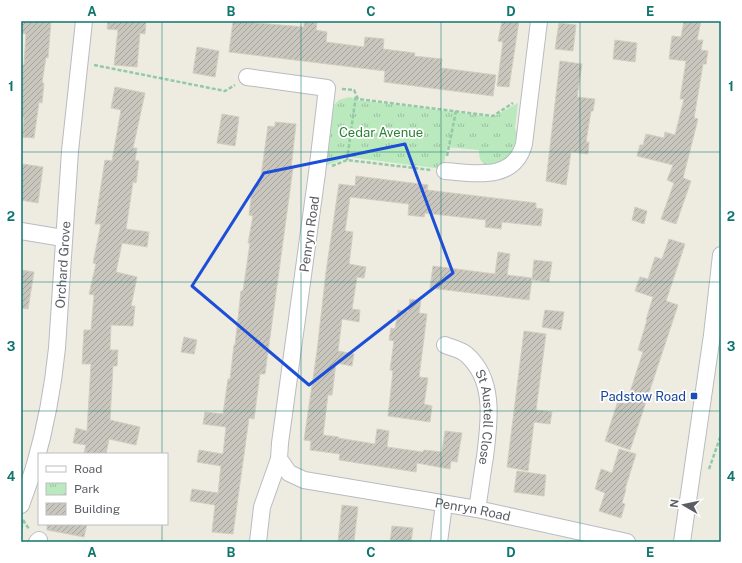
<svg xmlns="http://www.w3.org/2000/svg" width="742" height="563" font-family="'Public Sans',sans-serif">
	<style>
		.park { fill: url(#park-tufts) }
		.building { fill: url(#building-hatch); stroke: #d4cebf }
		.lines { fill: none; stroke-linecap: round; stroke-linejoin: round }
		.minor-casing { stroke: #b9bbc2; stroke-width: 18 }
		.path { stroke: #93caa6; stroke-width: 2.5; stroke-dasharray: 4 2; stroke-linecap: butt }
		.minor { stroke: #fff; stroke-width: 16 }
		.marked { fill: none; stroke: #1d4ed8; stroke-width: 3; stroke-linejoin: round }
		.grid { fill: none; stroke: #0f766e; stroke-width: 1; stroke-opacity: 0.55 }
		.transit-dot { fill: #1a4fb4; stroke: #fff; stroke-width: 1.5 }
		.labels { text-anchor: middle; stroke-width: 3.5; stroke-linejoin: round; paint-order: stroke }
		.park-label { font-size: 13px; fill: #2b8235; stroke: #fff }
		.street-label { font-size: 13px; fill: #5a5d64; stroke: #fff }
		.transit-label { font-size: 13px; fill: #164399; stroke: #fff; text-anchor: end }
		.neatline { fill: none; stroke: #0f766e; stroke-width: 1.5 }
		.grid-label { font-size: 13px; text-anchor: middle; font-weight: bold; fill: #0f766e }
	</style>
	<defs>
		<pattern id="park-tufts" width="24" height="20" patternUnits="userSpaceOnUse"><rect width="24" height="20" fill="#bae9be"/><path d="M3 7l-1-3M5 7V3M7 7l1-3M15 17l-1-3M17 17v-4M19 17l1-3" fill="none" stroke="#9ac09e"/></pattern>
		<pattern id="building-hatch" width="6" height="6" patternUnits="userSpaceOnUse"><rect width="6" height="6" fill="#c9c6be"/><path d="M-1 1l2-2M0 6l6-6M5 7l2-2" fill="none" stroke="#a6a49e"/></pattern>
	</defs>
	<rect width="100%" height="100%" fill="#eeece1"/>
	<path class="park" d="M349,97L353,98L357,100L493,117L518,103L515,128L519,136L515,149L502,163L487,166C480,162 479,158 479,150L447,147L443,169L348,157L323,167L331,108L339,100Z"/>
	<g class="building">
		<polygon points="21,21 51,21 48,58 46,57 42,83 44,83 42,103 39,102 34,138 22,137 24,118 21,117 21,65 24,65 26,34 21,33"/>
		<polygon points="108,21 146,21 145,34 140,33 137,67 114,65 118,30 107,29"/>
		<polygon points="233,21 304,27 304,21 317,23 316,30 327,32 326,42 364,47 365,37 384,39 383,49 415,53 414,56 442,59 441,68 496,75 493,96 384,82 385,71 229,52"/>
		<polygon points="502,21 519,21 509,87 497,86 503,42 498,41"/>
		<polygon points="684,21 701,21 697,40 703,40 701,50 708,51 706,64 703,64 694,118 698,119 683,178 691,181 676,224 661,219 674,183 667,180 673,165 637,156 640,145 643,145 646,134 664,138 665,132 675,135 684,99 680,99 686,61 669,59 672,36 681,37"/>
		<polygon points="559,23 576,25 573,51 555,49"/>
		<polygon points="615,40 637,43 635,62 613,59"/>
		<polygon points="197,47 219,51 215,77 193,73"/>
		<polygon points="560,61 582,64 577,97 595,99 593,111 591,111 586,142 589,142 588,154 571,152 566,185 546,181"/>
		<polygon points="115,87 145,93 133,148 137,148 135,160 139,161 136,183 133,182 126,229 149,232 147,247 122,243 116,272 137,277 131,306 135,306 133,326 111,325 110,350 118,350 117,366 113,366 110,420 140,427 136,445 109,439 106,454 91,454 84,453 86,445 73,443 76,428 87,431 91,364 82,364 84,330 91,330 94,295 89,294 96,264 93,263 101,224 95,224 105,160 112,161 121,110 111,108"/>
		<polygon points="222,114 239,117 235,146 217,143"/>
		<polygon points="275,122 296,124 291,168 293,168 265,374 260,374 254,419 249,418 233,534 212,532 215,505 190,501 192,489 218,493 221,466 197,462 199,450 223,454 226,427 203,424 205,412 223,414 228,379 230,379 234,345 235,345 241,291 243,291 250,243 248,243 253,216 249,215 252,190 256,190 256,183 260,183 268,126 275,127"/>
		<polygon points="23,164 43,167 38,203 21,200 21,175"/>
		<polygon points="356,176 428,185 427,190 536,203 536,208 543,209 541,226 502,222 501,229 485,227 486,220 425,213 424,217 408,215 409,204 350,197 345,231 353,232 349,264 366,267 364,278 357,277 352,309 360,310 359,322 342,319 338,351 354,354 352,366 336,363 332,395 328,395 323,435 339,437 338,438 375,444 377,429 389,431 387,447 423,452 424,450 442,452 445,431 462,433 457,462 451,461 450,469 417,463 416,472 339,460 340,454 310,450 311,441 304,440 317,351 326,272 339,184 355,186"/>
		<polygon points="635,207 647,211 644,224 632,220"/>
		<polygon points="669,239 685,244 666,301 678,305 630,450 605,441 618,401 626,404 643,352 638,350 647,320 646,320 653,297 635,291 640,277 648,279 655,257 662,259"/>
		<polygon points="498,252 510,254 507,275 532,278 529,300 430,288 433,266 495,274"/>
		<polygon points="534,260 552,262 549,282 532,280"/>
		<polygon points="21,270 34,272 28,309 21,308"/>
		<polygon points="410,299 421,301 419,313 427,314 419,377 428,378 424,404 432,406 430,422 388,416 393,371 390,370 394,341 389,340 391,328 395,329 398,310 408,312"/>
		<polygon points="545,310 564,312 561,330 542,327"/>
		<polygon points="524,331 546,334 536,410 552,412 550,424 534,422 528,471 507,467"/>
		<polygon points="184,337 197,340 194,354 181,352"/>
		<polygon points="619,449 636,454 625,489 626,489 622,503 625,504 621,518 599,511 605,493 595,489 601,469 612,473"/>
		<polygon points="517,471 546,475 544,496 514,492"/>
		<polygon points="342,505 358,507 354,542 338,542"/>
		<polygon points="47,524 87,524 84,537 47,530"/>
		<polygon points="392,526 413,528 411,542 390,542"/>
	</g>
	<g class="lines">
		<defs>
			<g id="minor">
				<path id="s1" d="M247,77L327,88L317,173L280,443L279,459L289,473L304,480L477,509L627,542"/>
				<path d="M445,171C474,173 514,182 524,144L539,21"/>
				<polyline points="21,231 63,238"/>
				<path id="s2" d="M445,345C452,348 462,350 467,355C496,381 489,423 485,457C482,474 480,492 477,509"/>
				<path id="s3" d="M21,505C26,491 31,478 35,464C46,426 53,387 57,348L70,151L84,21"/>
				<polyline points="37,542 39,540"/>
				<polyline points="258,542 262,507 279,459"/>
				<polyline points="439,542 444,504"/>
				<polyline points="682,542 712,335 721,255"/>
			</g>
		</defs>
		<use href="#minor" class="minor-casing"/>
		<g class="path">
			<polyline points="94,65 225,91 235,85"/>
			<polyline points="342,89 354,90 358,99 493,116 513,103"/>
			<polyline points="447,156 456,111"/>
			<polyline points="347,160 356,95"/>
			<polyline points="332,166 347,160 431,170"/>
			<polyline points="709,469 721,435"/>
			<polyline points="23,520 29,529"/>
			<polyline points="21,529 24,520"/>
		</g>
		<use href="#minor" class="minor"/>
	</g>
	<path class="marked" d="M405,144L453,273L309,385L192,286L264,173Z"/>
	<path class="grid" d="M162,21V454M301,21V542M441,21V542M580,21V542M21,152H721M21,282H721M21,411H721M162,524V542"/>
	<rect class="transit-dot" x="690" y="392" width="8" height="8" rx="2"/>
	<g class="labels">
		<g class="park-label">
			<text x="381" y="137">Cedar Avenue</text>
		</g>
		<g class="street-label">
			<text transform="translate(309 234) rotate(-82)" y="5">Penryn Road</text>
			<text dy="5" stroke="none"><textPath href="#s3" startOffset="245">Orchard Grove</textPath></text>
			<text dy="5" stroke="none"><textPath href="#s2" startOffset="92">St Austell Close</textPath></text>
			<text dy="5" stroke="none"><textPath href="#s1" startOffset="660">Penryn Road</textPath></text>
		</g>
		<g class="transit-label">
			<text x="686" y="401">Padstow Road</text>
		</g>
	</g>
	<rect width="742" height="563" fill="none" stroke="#ffffff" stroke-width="44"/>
	<rect x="38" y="453" width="130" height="72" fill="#ffffff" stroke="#bdbec1"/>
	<rect x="46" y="466" width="20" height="6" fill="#ffffff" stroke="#bdbec1"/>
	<text x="74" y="473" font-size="12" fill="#5a5d64">Road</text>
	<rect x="46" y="483" width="20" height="12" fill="url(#park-tufts)" stroke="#bdbec1"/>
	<text x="74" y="493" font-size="12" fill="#5a5d64">Park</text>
	<rect x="46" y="503" width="20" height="12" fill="url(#building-hatch)" stroke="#bdbec1"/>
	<text x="74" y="513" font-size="12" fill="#5a5d64">Building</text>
	<g transform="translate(684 505) rotate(279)" stroke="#ffffff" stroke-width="3" paint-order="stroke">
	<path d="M0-3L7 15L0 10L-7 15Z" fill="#5a5d64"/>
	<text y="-6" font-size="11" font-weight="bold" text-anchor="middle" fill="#5a5d64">N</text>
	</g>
	<rect x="22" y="22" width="698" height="519" class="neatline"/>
	<g class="grid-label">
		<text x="92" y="16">A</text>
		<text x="231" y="16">B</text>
		<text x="371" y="16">C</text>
		<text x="511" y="16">D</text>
		<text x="650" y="16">E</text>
		<text x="11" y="91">1</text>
		<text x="731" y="91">1</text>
		<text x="11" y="221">2</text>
		<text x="731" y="221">2</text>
		<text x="11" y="351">3</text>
		<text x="731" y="351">3</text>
		<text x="11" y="481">4</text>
		<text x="731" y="481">4</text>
		<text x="92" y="557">A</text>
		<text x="231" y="557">B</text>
		<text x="371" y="557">C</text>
		<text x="511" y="557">D</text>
		<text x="650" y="557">E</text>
	</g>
</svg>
